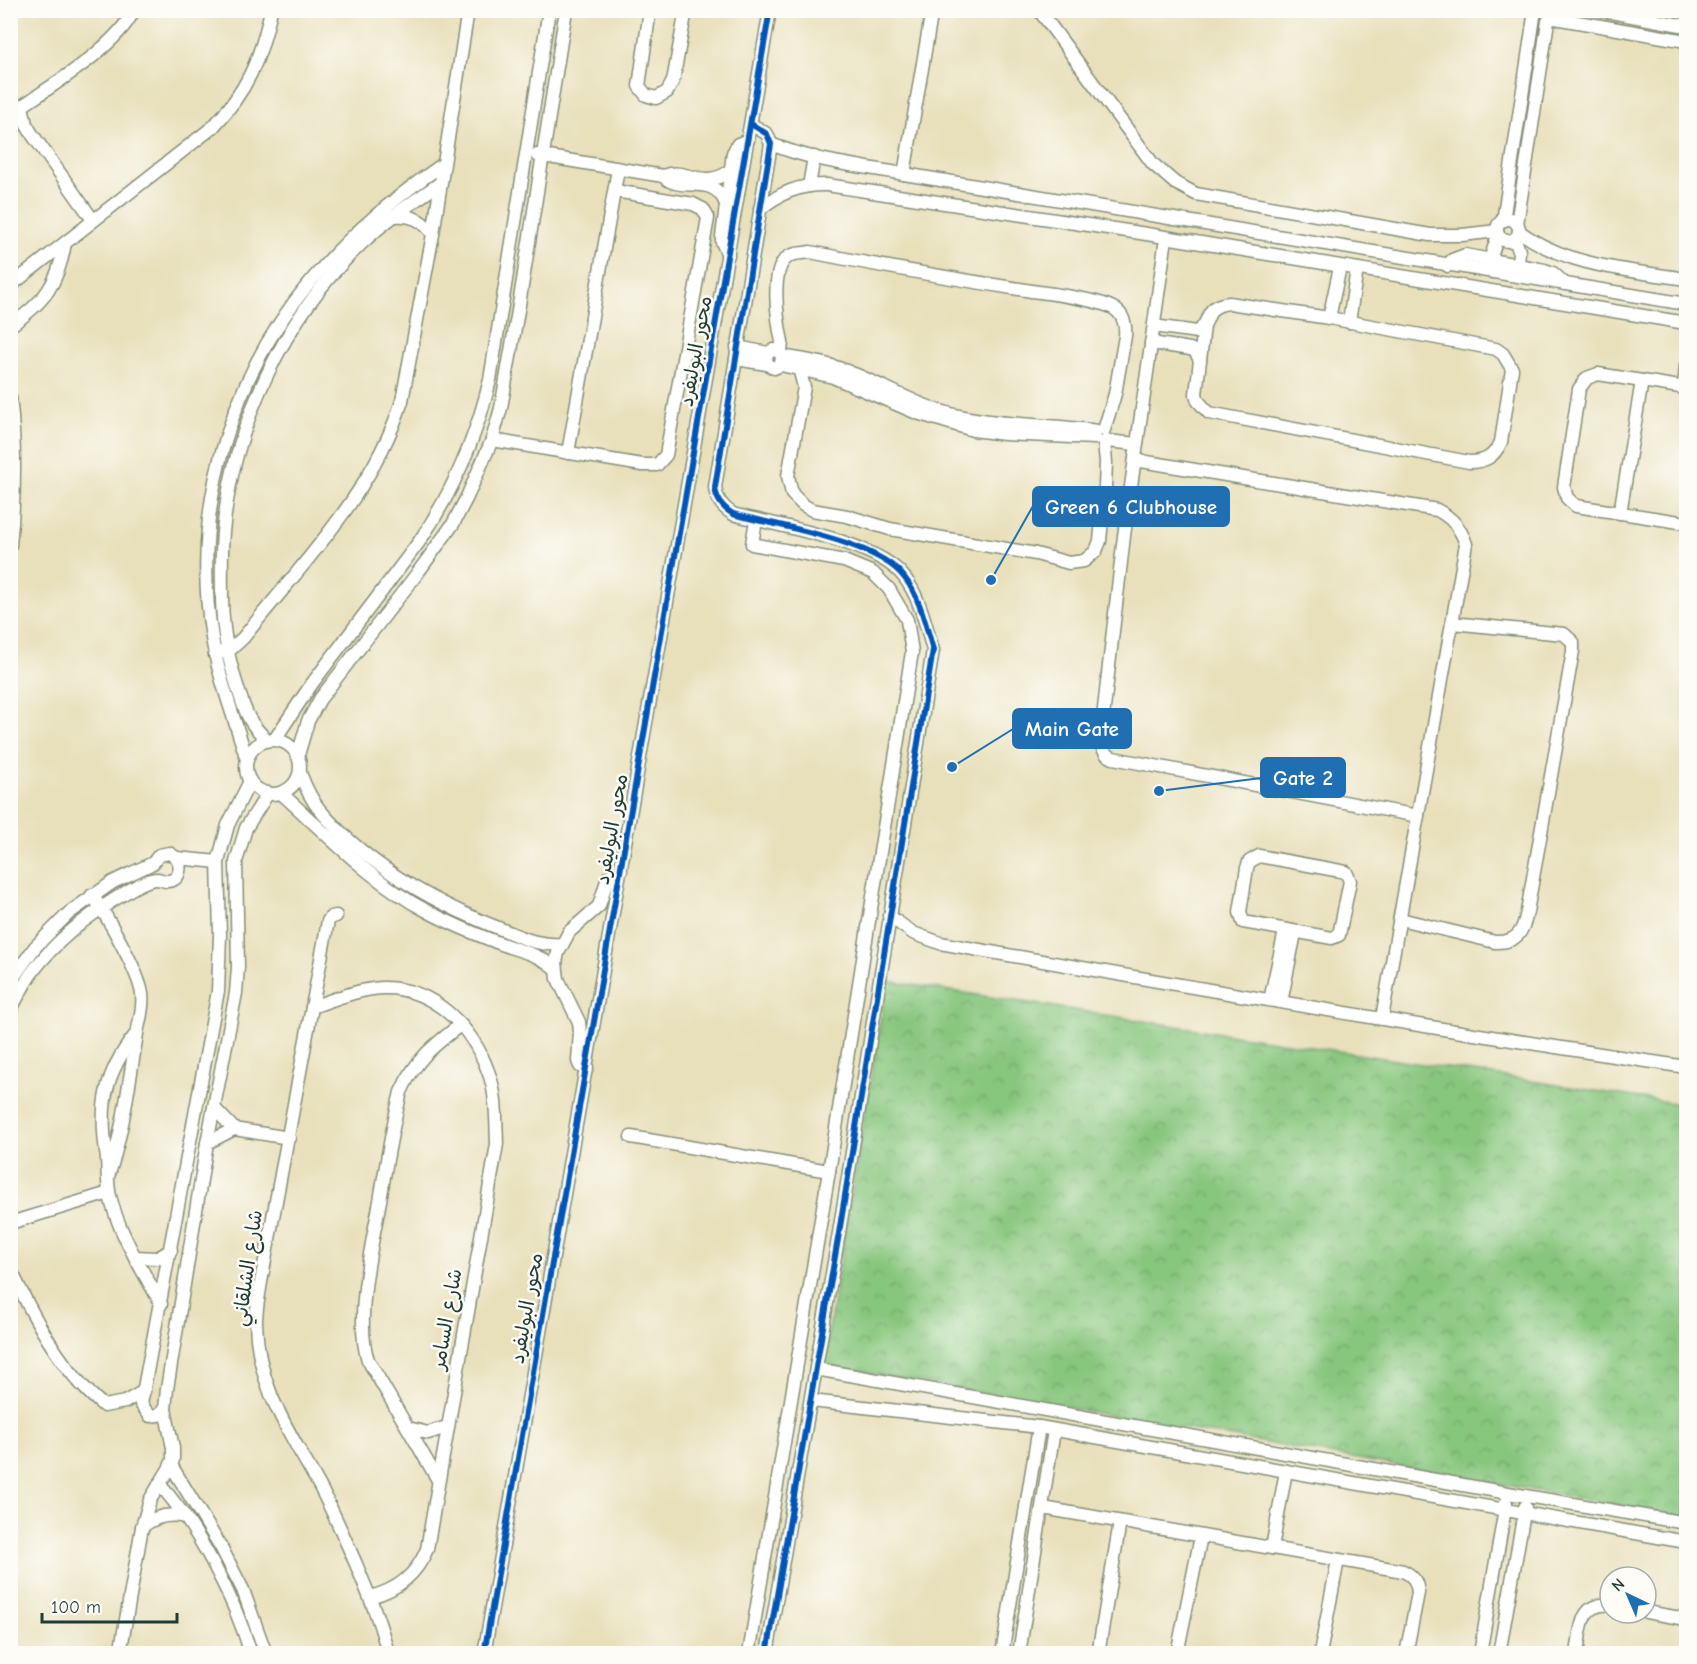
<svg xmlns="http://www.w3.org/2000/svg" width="1697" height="1664" font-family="'Comic Neue','Playpen Sans Arabic',sans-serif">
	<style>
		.park { fill: url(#park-crowns); stroke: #538258; stroke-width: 1.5 }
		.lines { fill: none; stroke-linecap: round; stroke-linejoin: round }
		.minor-casing { stroke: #848e78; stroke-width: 15 }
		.minor { stroke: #fff; stroke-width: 12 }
		.cycleway-casing { stroke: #fdfcf7; stroke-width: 10 }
		.cycleway { stroke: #0057b8; stroke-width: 6 }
		.labels { text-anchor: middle; stroke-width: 5; stroke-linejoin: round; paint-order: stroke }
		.street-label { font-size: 20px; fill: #1f3d34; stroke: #fdfcf7 }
		.leader { fill: none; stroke: #1f6fb2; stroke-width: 2 }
		.callout-dot { fill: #1f6fb2; stroke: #fdfcf7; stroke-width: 2 }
		.callout { fill: #1f6fb2; stroke: #1f6fb2; stroke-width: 2 }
		.callout-label { font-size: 21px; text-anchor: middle; font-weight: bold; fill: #fff }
	</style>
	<defs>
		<pattern id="park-crowns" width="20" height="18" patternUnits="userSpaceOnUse" patternTransform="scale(1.5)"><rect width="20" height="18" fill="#87c67d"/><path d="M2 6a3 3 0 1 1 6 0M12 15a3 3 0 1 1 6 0" fill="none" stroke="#6ea267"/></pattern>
	</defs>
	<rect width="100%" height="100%" fill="#fdfcf7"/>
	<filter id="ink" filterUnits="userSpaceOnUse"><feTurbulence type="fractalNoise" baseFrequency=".0167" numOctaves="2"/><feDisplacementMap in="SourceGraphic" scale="12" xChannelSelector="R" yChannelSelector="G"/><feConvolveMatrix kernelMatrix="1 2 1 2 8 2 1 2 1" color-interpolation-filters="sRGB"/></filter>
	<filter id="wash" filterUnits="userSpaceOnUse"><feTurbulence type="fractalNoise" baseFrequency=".008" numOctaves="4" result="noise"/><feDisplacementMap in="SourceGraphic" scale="24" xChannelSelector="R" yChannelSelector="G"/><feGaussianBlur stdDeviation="1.35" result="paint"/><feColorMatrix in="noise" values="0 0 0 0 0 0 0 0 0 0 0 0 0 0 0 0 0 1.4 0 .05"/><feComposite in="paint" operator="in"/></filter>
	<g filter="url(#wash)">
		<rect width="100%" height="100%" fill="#e8e0bb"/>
		<polygon class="park" points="887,981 1686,1105 1686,1517 823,1365"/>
	</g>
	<g filter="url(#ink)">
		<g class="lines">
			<defs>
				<g id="minor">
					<polyline points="650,10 639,86 646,95 656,98 667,92 673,81 686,10"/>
					<polyline points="1039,10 1153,164 1175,183 1196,194 1430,235 1462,235 1497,231"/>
					<polyline points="1600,10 1686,26"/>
					<polyline points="1555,18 1686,41"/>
					<path d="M751,124L767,134L771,144L715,487C716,499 723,508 733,514C777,526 877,541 904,577C920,597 926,626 933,650L839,1233L767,1654"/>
					<path d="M771,144C812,161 860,166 904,174L1686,304"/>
					<path d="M537,155L663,176C685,166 702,191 730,171"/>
					<polyline points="904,174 932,10"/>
					<path d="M663,176C682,195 713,171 726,204"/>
					<polyline points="809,186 814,157"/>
					<path d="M760,209C779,193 802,184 827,185L1153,235L1686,323"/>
					<path d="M394,216C411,214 423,220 433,234"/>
					<circle cx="1508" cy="230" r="11"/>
					<path d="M93,220L32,134L26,124L22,106C55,84 117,46 134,10"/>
					<polyline points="1503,221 1534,17"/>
					<polyline points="1517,224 1548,21"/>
					<path d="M1519,231C1567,267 1629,270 1686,279"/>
					<polyline points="1166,238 1124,536 1100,743 1106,754 1113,758 1418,816"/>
					<polyline points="1515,239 1519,251 1518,265"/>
					<polyline points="728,255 722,242 722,236 733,153 738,144 748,140"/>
					<polyline points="1490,260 1498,235"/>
					<polyline points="1448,266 1452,260 1465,255 1545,270 1553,273 1565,284"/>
					<path d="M10,286L213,127C247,91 261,58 271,10"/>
					<polyline points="1329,318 1340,267"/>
					<polyline points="1349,322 1357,269"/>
					<path d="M10,326C44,302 58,285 65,243"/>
					<path d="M1154,326L1197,332C1213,322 1202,306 1229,303L1329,318L1496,349L1503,354L1512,369L1501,442C1494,457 1485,462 1469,462L1209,413L1198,401L1196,394L1204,326"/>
					<polyline points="1151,343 1190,349 1195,351 1200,360"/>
					<polyline points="737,347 768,353 773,350 778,351 782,356 781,365 774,368 767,364 766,357 768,353"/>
					<path d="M781,353L782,342C778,323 769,269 788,257C795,252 803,254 810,252C880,266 949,278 1019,289C1042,293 1095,298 1113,308C1124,314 1126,325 1125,336L1115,394L1104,430"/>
					<path d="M782,356C805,360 828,363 849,372C884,385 915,405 951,414C999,426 1048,424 1097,431"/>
					<polyline points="736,359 767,364"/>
					<polyline points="781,365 833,377 917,413 973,430 1005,434 1095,438"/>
					<polyline points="799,368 804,387 788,476 792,494 803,505 812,510 847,516 890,529 1036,554 1069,563 1084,561 1096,551 1100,541 1105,487 1106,462 1104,442"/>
					<polyline points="1684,387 1686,366"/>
					<polyline points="1686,388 1598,374 1587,378 1579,389 1564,487 1567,498 1576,506 1686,523"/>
					<path d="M10,397C16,447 15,495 10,545"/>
					<polyline points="492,440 642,465 657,465 666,455 708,218 703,209 693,204 615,191"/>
					<polyline points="1106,441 1137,444"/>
					<polyline points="568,453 618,169"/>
					<path d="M1135,460L1437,510C1452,518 1460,527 1466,544L1382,1018"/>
					<polyline points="1620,513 1642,381"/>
					<path d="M215,655L232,648L243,638C302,564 373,493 402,401L433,234L468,10"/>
					<path d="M275,739L311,685L419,542C453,492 476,438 490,380L549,10"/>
					<circle cx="273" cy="767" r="27"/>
					<path d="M267,740C262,735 256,729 252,723C245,713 242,701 238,689C228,657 223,635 222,600C222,577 221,555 223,532C233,425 284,316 363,242C386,220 413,202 439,184"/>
					<polyline points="298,755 308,721 320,699 416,575 453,524 467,497 492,440 501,408 519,305 566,10"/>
					<path d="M247,760C235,719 219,680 212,638C190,504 233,365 325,265C359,227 400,194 442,165"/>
					<path d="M300,773C305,786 310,798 319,809C366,865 434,903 501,929C523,938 538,946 562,944"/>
					<path d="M281,793C328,835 370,881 427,911C453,925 480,936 507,946C527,953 540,955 556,969"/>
					<polygon points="1259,856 1346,872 1350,881 1339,935 1332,938 1243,922 1240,912 1247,868 1249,862"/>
					<path d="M92,895C106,914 139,972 142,994C144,1008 139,1021 137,1034C129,1082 124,1128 109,1174"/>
					<path d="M336,916L331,917L328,921L261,1282C259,1295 256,1309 256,1322C257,1387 289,1431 319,1485C333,1511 344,1537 356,1564C368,1593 381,1623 388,1654"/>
					<path d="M889,916L913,933L940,943C1188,987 1437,1030 1686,1067"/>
					<path d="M1400,919L1495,942C1517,943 1523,932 1527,912L1573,651V642L1564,634L1452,623"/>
					<polyline points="10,982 35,947 69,913 113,882 153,863 159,855 169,853 177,858 218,862"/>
					<polyline points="1270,1000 1285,931"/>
					<polyline points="1281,1002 1295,933"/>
					<path d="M312,1007C335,999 359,989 383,988C433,987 472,1027 488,1071C497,1093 496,1121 497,1144L427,1549C416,1576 397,1590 370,1597"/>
					<path d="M10,1011C17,999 23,985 31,974C56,939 91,913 128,891C136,886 148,879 157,879C160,879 163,881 166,881C180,882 182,867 177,858"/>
					<path d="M136,1034C103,1075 99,1108 107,1159C108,1171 107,1184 110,1196C119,1234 142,1269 161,1304"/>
					<polyline points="587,1068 580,1066 578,1061 580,1032 579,1022 558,979 556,962 558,953 569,932 599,906 608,877 621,870"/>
					<polyline points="214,1108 234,1129 289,1138"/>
					<polyline points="631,1137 829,1171"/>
					<polyline points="207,1143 234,1129"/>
					<polyline points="10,1223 109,1193"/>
					<polyline points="135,1257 158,1258 171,1250"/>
					<path d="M10,1268C33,1317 62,1372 104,1406L125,1402L144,1391"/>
					<polyline points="816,1369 1508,1493 1686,1523"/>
					<polyline points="811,1401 1039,1427 1686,1542"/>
					<polyline points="165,1409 158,1415 150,1416 141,1404 218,991 220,935 218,862 228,825 250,781"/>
					<polyline points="408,1428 428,1433 447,1427"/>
					<polyline points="171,1465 222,1549 243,1590 266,1654"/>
					<path d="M438,1480L368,1360C354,1320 372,1244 380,1201C386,1164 392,1128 401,1092C415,1060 433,1046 460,1025"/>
					<path d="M159,1484C197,1525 235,1599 251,1654"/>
					<path d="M1043,1508L1403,1571C1414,1576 1417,1582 1418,1593L1406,1654"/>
					<path d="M142,1527C155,1516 169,1513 185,1517"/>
					<polyline points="1272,1548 1286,1471"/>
					<polyline points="1646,1612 1686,1619"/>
					<polyline points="120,1654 142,1527 150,1500 169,1469 173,1460 173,1448 165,1409 167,1389 207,1143 236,993 238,967 236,862 246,828 268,793"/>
					<polyline points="484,1654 770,10"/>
					<polyline points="749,1654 832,1153 912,652 907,620 889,589 873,573 844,561 752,544 756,520"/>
					<polyline points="1002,1654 1039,1427"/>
					<polyline points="1019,1654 1054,1430"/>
					<polyline points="1098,1654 1120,1522"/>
					<polyline points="1177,1654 1201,1536"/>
					<polyline points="1320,1654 1338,1560"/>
					<polyline points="1480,1654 1506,1503"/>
					<polyline points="1499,1654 1525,1507"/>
					<path d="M1577,1654C1581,1630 1579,1602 1610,1605"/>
				</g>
			</defs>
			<use href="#minor" class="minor-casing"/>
			<use href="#minor" class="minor"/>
			<defs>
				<g id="cycleway">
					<path d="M751,124L767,134L771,144L715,487C716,499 723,508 733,514C777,526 877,541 904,577C920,597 926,626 933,650L839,1233L767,1654"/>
					<polyline points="484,1654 770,10"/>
				</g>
			</defs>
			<use href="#cycleway" class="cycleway-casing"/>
			<use href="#cycleway" class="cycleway"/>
		</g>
	</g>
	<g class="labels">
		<g class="street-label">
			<text transform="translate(695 351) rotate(-80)" y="7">محور البوليفرد</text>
			<text transform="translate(611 829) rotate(-80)" y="7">محور البوليفرد</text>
			<text transform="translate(247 1268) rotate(-82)" y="7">شارع الشلقاني</text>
			<text transform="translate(526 1308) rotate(-80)" y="7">محور البوليفرد</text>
			<text transform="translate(446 1319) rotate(-80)" y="7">شارع السامر</text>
		</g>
	</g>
	<path class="leader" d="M991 580L1033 506M952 767L1013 729M1159 791L1261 778"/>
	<g class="callout-dot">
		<circle cx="991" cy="580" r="6"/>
		<circle cx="952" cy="767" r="6"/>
		<circle cx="1159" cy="791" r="6"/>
	</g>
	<g class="callout">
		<rect x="1033" y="487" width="196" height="39" rx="6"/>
		<rect x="1013" y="709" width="118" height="39" rx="6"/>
		<rect x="1261" y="758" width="84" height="39" rx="6"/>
	</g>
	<g class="callout-label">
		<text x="1131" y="514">Green 6 Clubhouse</text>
		<text x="1072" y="736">Main Gate</text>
		<text x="1303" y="785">Gate 2</text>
	</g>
	<rect width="1697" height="1664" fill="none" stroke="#fdfcf7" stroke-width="36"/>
	<g transform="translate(1628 1595) rotate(316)"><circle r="28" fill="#fdfcf7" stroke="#a4b0a9" stroke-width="1.5"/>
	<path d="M0-4.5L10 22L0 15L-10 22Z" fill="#1f6fb2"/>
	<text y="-9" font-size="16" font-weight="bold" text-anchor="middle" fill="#1f3d34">N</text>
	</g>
	<path d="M42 1613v9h135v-9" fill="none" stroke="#1f3d34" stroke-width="3"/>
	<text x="51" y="1613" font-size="18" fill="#1f3d34" stroke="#fdfcf7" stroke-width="4.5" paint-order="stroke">100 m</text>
</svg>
